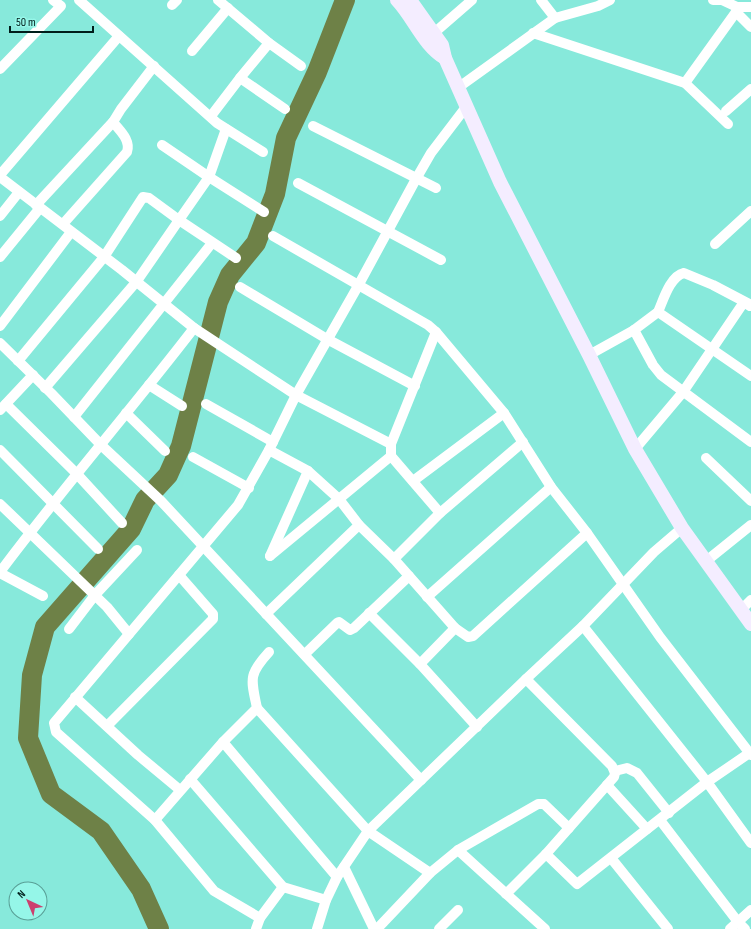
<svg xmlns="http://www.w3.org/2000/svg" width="751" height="929" font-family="'Sofia Sans Condensed',sans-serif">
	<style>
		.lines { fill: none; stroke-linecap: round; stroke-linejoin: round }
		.river { stroke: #6e8147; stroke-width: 20 }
		.minor { stroke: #fff; stroke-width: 10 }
		.secondary { stroke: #f4edff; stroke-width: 14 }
	</style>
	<rect width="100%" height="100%" fill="#87e9db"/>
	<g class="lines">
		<polyline class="river" points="159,929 141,889 101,831 51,794 28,738 32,675 45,627 131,529 145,500 168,475 181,446 218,302 230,275 256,243 275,194 286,138 317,72 345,0"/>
		<g class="minor">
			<polyline points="79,0 217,123 263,152"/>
			<polyline points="218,0 269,43 301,66"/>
			<polyline points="541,0 555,18"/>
			<polyline points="713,0 722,0 737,7 751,7"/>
			<polyline points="172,5 177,0"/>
			<polyline points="736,12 751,27"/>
			<polyline points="434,33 472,0"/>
			<polyline points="533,33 685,83 728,124"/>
			<polyline points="192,51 228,8"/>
			<polyline points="0,69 61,6 53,0"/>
			<polyline points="240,78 269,43"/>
			<polyline points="685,83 736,12 737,7"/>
			<polyline points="459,87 555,18 598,6 610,0"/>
			<polyline points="726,111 751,89"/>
			<polyline points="211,116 240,78 285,109"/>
			<polyline points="313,126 436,188"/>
			<polyline points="226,129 209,177 179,220 236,258"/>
			<polyline points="162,145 209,177 264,212"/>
			<polyline points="0,175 119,36"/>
			<polyline points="0,177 122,270 194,328"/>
			<polyline points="298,183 441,260"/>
			<polyline points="36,205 113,122 121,109 154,66"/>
			<polyline points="0,216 19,192"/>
			<path d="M63,224L127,152C131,140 120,131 113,122"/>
			<polyline points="715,244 751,211"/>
			<polyline points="0,257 40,208"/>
			<polyline points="240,287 327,339 415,386"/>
			<path d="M751,305L713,285L684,273C670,276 663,301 658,312L751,376"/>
			<polyline points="0,326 71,232"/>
			<polyline points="634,330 653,365 661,375 751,442"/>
			<polyline points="436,332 504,413 551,487 587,533 660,637 751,755"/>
			<polyline points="0,343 51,393 101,445 161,501 421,780"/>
			<polyline points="589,355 634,330 658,312"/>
			<polyline points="18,361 104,257 143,197 149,198 179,220 137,281 45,388"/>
			<polyline points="149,385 182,406"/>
			<polyline points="6,404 76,473 122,523"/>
			<polyline points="206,404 273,442"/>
			<polyline points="0,410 33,375"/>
			<polyline points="126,413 165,451"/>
			<polyline points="74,417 212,243"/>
			<polyline points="635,449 683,392 744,302 750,306"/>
			<polyline points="0,450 98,549"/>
			<polyline points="391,456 440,513"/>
			<polyline points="193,457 249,488"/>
			<polyline points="706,458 751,501"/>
			<polyline points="413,481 504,413"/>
			<polyline points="0,504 107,607 129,634"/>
			<polyline points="359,525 394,559 455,628 468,637 473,636 587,533"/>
			<polyline points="270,556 391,456 391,444 436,332 428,325 273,236"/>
			<polyline points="270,556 308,471"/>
			<polyline points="394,559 440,513 523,442"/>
			<polyline points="705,562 751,525"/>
			<path d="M0,572C62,489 131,410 194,328L296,395L391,444"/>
			<polyline points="0,573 43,596"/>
			<polyline points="427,597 551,487"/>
			<polyline points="741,610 751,600"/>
			<polyline points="369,613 420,664 477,727"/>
			<polyline points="266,614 359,525 339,499 308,471 269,450"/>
			<polyline points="583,626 707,782 751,843"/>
			<polyline points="69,629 95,595 137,550"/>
			<polyline points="305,654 337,623 339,622 350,630 354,628 409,576"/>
			<polyline points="420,664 455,628"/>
			<polyline points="75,697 138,755 180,790"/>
			<polyline points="257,708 368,831 526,679 583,626 654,552 682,528"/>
			<polyline points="107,726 213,619 213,614 179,575"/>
			<polyline points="223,742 337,877 368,831 430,873 458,850 538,804 544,804 569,828"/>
			<polyline points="615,771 627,768 637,773 669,813"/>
			<polyline points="190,779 283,887 326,900"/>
			<polyline points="607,785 647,829"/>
			<path d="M155,820L223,742L257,708C251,679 248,675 269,652"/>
			<polyline points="660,820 738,922 745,929"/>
			<polyline points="458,850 545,929"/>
			<polyline points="546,854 577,884 707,782 751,752"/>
			<polyline points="611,858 668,929"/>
			<polyline points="344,867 374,929"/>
			<polyline points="506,894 546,854 614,777 615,773 612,766 526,679"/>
			<polyline points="260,918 214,891 155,820 56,732 54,723 238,505 269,450 296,395 358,286 416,179 431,153 466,107"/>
			<polyline points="256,929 260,918 283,887"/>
			<polyline points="317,929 326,900 337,877"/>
			<polyline points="377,929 430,873"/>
			<polyline points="439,929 458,910"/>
			<polyline points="730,929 751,910"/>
		</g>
		<g class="secondary">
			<path d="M397,0C414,18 424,46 445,58"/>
			<polyline points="410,0 442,45 445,58 500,182 589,355 635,449 682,528 751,624"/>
		</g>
	</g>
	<g transform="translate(28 901) rotate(316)"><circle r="19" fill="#95f6e8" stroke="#599f96"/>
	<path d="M0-3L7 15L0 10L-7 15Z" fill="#cc3f6e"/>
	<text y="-6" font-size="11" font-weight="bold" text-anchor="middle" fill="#001d1a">N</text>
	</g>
	<path d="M10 26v6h83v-6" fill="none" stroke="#001d1a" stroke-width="2"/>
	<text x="16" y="26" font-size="12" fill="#001d1a" stroke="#95f6e8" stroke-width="3" paint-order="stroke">50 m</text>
</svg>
